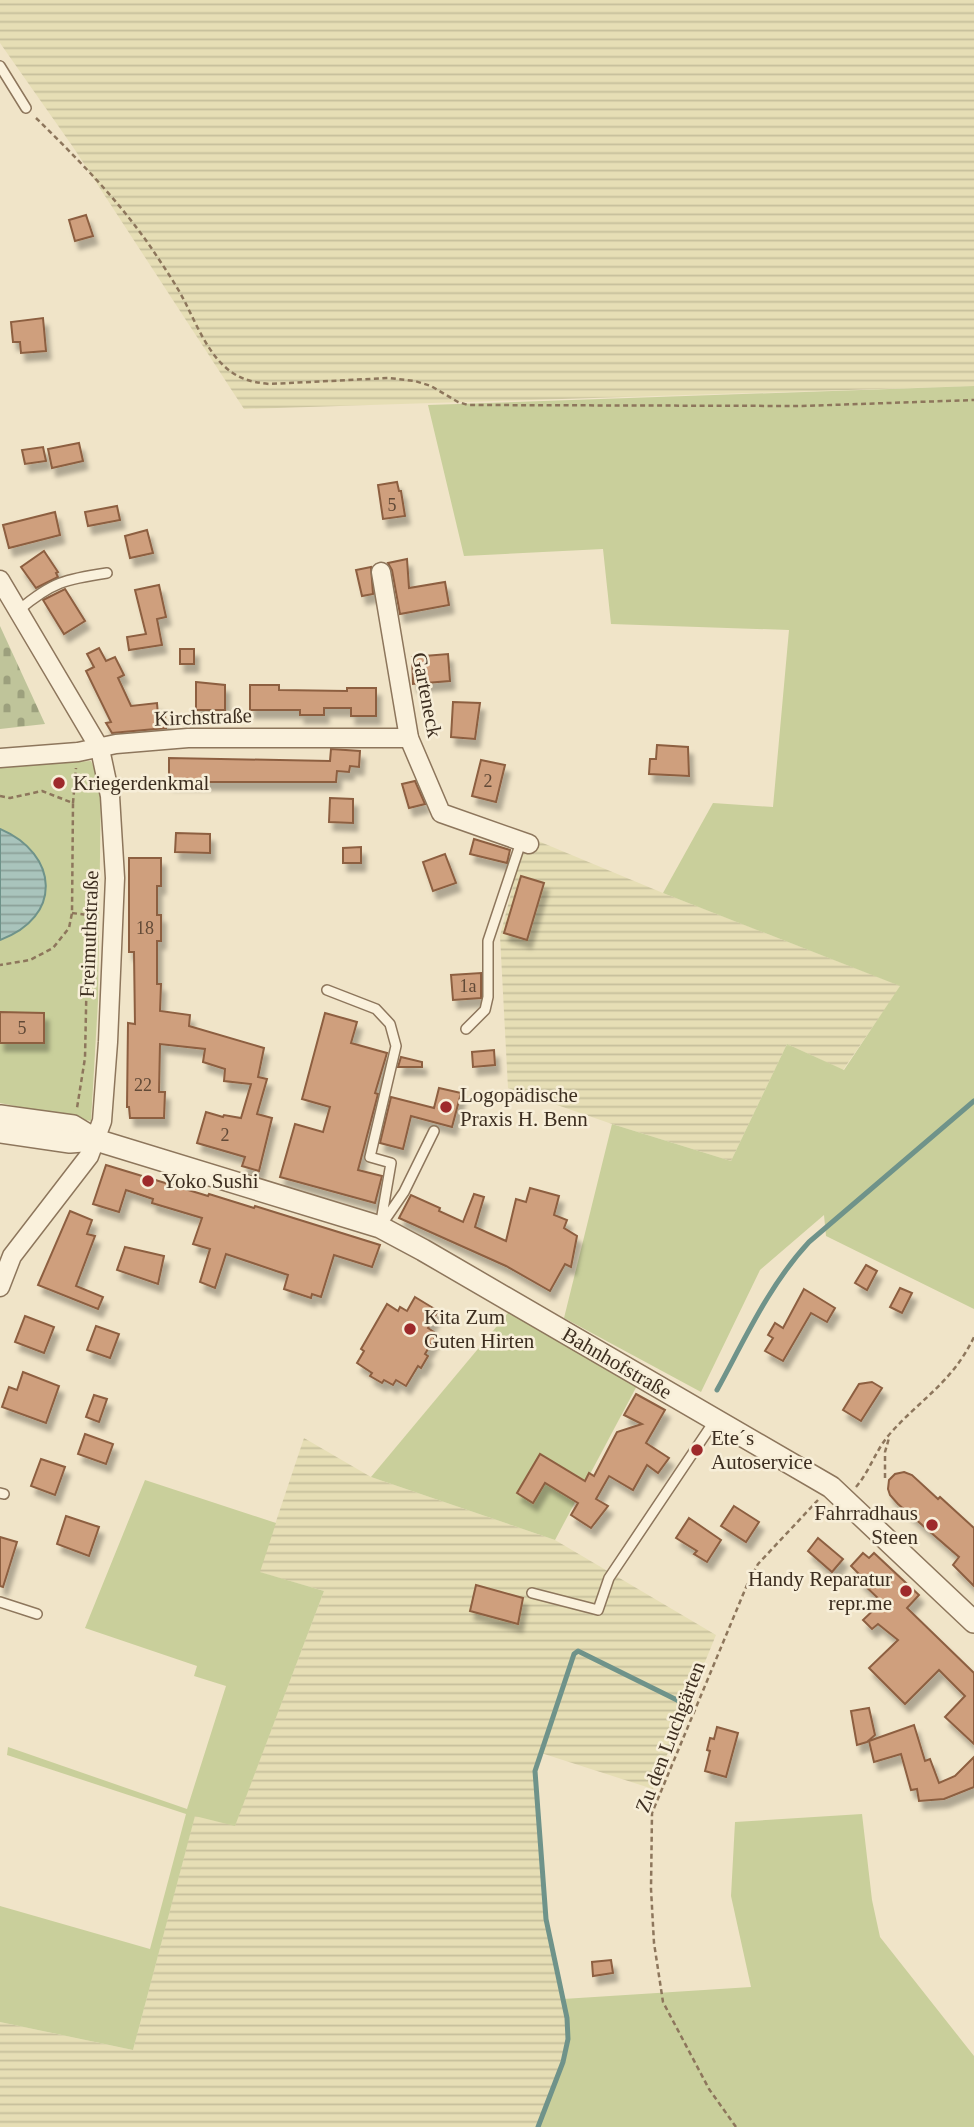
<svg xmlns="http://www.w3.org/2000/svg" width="974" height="2127" font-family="'Times New Roman',serif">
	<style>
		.farmland { fill: url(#farmland-rules) }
		.green { fill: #c9cf9b }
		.cemetery { fill: url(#cemetery-stones) }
		.water { fill: url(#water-rules); stroke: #6f938a; stroke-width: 2 }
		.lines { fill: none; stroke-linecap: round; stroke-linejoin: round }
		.stream { stroke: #6f938a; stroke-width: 5 }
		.building { fill: #cf9f7d; stroke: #8d5f41; stroke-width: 2; filter: url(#shadow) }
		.service-casing { stroke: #8d765c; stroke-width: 12 }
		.minor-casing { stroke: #8d765c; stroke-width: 21 }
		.tertiary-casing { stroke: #8d765c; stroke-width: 24 }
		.path { stroke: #8d765c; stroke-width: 2.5; stroke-dasharray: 5 3.5; stroke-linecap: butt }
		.service { stroke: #faf1dc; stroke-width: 9 }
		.minor { stroke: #faf1dc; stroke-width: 18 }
		.tertiary { stroke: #faf1dc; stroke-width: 21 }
		.poi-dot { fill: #9e2a2b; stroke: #f7eed8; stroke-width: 2.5 }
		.labels { text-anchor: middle; stroke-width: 5; stroke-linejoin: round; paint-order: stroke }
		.number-label { font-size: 18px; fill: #624a37 }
		.street-label { font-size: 21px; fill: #3d2e20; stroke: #f7eed8 }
		.poi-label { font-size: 21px; fill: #3d2e20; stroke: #f7eed8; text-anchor: start }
	</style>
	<defs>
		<pattern id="farmland-rules" width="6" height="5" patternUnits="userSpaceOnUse" patternTransform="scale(1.75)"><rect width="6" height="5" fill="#e6deb5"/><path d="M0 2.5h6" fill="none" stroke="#c6bf9b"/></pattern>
		<pattern id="cemetery-stones" width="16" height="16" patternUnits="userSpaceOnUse" patternTransform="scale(1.75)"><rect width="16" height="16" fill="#bfc49a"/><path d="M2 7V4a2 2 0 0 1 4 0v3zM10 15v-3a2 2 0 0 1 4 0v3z" fill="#9ca07d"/></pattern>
		<pattern id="water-rules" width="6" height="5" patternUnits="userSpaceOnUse" patternTransform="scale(1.75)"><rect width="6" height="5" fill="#a9c4bc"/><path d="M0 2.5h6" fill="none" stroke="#8ba098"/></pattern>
		<filter id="shadow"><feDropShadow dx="4.5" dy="8" stdDeviation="2" flood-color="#0004"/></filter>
	</defs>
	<rect width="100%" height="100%" fill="#f0e4c8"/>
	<g class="farmland">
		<polygon points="0,0 974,0 974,386 244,409 73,147 0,43"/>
		<polygon points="526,836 663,893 901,986 843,1070 787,1044 731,1161 612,1124 508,1088 500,936"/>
		<polygon points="304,1438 371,1477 555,1540 716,1635 653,1789 541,1753 535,1771 546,1919 567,2018 568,2039 563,2062 538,2127 0,2127 0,2022 133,2050 195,1815 235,1825 324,1591 259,1572"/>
	</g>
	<g class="green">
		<polygon points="974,386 974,1309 826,1236 824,1215 760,1270 701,1392 564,1318 612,1124 731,1161 787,1044 844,1070 900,986 663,893 713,803 773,807 789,630 611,624 603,549 464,556 428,405"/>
		<polygon points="91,761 101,783 98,1001 91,1121 0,1103 0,766"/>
		<polygon points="513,1307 640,1380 555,1540 371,1477"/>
		<polygon points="145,1480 276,1523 260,1572 324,1591 235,1826 195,1816 133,2050 0,2022 0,1906 150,1949 186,1814 7,1755 8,1747 187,1809 226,1686 194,1676 197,1666 85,1628"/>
		<polygon points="862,1814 872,1900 880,1937 974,2056 974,2127 538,2127 563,2062 568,2039 563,1999 751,1987 731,1896 735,1822"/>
	</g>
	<polygon class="cemetery" points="0,626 45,724 0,729"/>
	<path class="water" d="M0,829C59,854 63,917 0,940Z"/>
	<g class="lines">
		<g class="stream">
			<path d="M717,1390C745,1339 769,1285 809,1242L974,1101"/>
			<polyline points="538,2127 563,2062 568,2039 567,2018 546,1919 535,1771 574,1654 578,1651 683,1703"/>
		</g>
	</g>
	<g class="building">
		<polygon points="86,215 93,236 75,241 69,220"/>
		<polygon points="43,318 46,351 21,353 20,342 13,342 11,322"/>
		<polygon points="79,443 83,461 52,468 48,449"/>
		<polygon points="43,447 46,461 25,464 22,450"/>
		<polygon points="397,482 399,491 401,491 405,516 383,519 378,485"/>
		<polygon points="117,506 120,520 88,526 85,512"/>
		<polygon points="55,512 60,535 9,548 3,525"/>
		<polygon points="147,530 153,553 130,558 125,536"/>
		<polygon points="44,551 58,572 56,573 58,577 36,588 21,567"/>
		<polygon points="407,559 409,588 445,582 449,605 400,614 392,570 388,563"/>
		<polygon points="371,567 373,594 362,596 356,570"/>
		<polygon points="159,585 166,617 157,619 162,645 129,650 127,637 146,634 135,590"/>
		<polygon points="65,589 85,621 64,634 43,600"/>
		<polygon points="99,648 106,661 115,657 124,675 118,678 131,706 157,703 158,715 165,715 166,728 112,733 106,723 111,722 86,671 94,667 87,654"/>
		<rect x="180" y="649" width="14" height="15"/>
		<polygon points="448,654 450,681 413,684 412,657"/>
		<polygon points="196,682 225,685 225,710 196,710"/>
		<polygon points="250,685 279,685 279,690 347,691 347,688 376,688 376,716 351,716 351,708 324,708 324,715 300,715 300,710 250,710"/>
		<polygon points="453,702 480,703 475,739 451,737"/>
		<polygon points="657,745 688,747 689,776 649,774 650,759 656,759"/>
		<polygon points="331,749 360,751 359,767 350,766 349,772 337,771 336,782 169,782 169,758 330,761"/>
		<polygon points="481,760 505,765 496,802 472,796"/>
		<polygon points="415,781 425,804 409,808 402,784"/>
		<polygon points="330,798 353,799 353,823 329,822"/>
		<polygon points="176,833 210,834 210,853 175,852"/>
		<polygon points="474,839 510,850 507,863 470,854"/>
		<polygon points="361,847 361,863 343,863 343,848"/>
		<polygon points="445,854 456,883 433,891 423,862"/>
		<polygon points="129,858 161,858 161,886 157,886 157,915 161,915 161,941 157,941 157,984 161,984 160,1011 190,1015 189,1026 264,1048 258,1077 267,1079 257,1114 272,1118 259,1171 242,1166 245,1157 197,1143 206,1112 223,1117 224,1115 241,1118 251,1084 224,1081 225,1069 203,1062 205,1049 160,1044 159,1092 165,1092 164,1118 130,1118 129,1107 127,1107 128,1023 135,1024 134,952 129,952"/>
		<polygon points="521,876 544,883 527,940 504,933"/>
		<polygon points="481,973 481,998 453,1000 451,975"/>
		<polygon points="0,1012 44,1013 44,1043 0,1043"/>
		<polygon points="325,1013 357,1022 351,1043 387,1053 375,1093 378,1094 358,1170 382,1176 375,1203 280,1177 295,1124 323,1132 330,1107 302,1099"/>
		<polygon points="494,1050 495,1065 473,1067 472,1052"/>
		<polygon points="401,1057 422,1062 422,1067 398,1067"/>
		<polygon points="439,1088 461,1093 452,1127 411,1116 403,1149 380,1143 391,1097 434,1108"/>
		<polygon points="106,1165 208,1196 209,1194 254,1208 255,1206 380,1245 372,1267 334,1255 321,1297 312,1294 311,1298 284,1289 288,1275 226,1254 215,1288 200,1282 210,1249 193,1244 202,1218 152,1203 153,1199 126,1190 119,1212 93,1204"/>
		<polygon points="530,1188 559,1196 554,1215 567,1220 564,1228 577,1236 571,1267 565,1264 550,1291 506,1266 399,1218 411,1195 440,1208 439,1211 463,1222 474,1194 484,1197 475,1227 506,1241 516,1199 526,1202"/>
		<polygon points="70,1211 92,1220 87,1234 95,1236 76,1286 103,1297 98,1309 38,1285"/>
		<polygon points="125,1247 164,1256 158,1284 117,1270"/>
		<polygon points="866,1265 877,1271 867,1290 855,1283"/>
		<polygon points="900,1288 912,1293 902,1313 890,1307"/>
		<polygon points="804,1289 835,1308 827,1322 811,1313 783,1361 765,1351 773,1338 768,1335 775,1323 783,1328"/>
		<polygon points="415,1297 438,1311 428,1328 437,1334 425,1354 428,1356 421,1368 418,1366 406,1386 396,1380 393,1385 384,1380 382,1383 370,1376 372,1373 357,1363 364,1351 361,1349 387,1304 398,1311 400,1307 407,1311"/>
		<polygon points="25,1316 54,1327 44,1353 15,1342"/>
		<polygon points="96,1326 119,1334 110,1358 87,1350"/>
		<polygon points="23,1372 59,1386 46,1423 2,1407 9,1387 17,1390"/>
		<polygon points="872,1382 882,1388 861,1421 843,1410 859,1384"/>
		<polygon points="636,1394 665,1410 646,1443 669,1458 658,1473 647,1465 633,1490 609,1476 596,1499 608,1506 591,1528 571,1515 578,1503 545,1483 533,1503 517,1493 540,1454 585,1481 589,1473 594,1476 617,1432 642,1424 624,1415"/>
		<polygon points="94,1395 107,1399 99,1422 86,1417"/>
		<polygon points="85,1434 113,1444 106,1464 78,1454"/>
		<polygon points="41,1459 65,1467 55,1495 31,1486"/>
		<polygon points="904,1472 912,1475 938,1499 940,1497 974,1528 974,1586 953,1565 959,1557 898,1504 890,1495 888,1489 889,1480 895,1474"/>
		<polygon points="734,1506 759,1522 746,1542 721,1526"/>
		<polygon points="66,1516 99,1527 89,1556 57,1544"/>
		<polygon points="689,1518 721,1540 707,1562 694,1554 697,1551 676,1538"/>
		<polygon points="0,1537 17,1542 3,1587 0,1586"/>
		<polygon points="818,1538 843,1559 832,1572 808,1551"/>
		<polygon points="863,1553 869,1558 874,1553 919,1595 907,1608 974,1673 974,1744 945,1717 965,1696 939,1670 905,1704 869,1668 898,1640 878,1624 872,1629 863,1620 882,1602 859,1580 862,1577 851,1566"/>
		<polygon points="476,1585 523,1598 518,1624 470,1611"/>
		<polygon points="869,1708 875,1735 867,1742 857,1745 851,1711"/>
		<polygon points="914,1725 925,1761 930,1759 939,1783 955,1776 974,1757 974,1787 944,1799 919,1801 917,1789 911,1790 901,1754 874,1762 869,1741"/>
		<polygon points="717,1727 738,1733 726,1777 705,1771 710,1751 707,1750 710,1738 714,1739"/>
		<polygon points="611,1960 613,1973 593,1976 592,1962"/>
	</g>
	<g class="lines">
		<defs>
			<g id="service">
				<polyline points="0,66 26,108"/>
				<path d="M19,610C52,582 66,579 107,573"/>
				<polyline points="327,990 376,1009 390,1024 396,1046 370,1157 391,1163 380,1227 404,1192 434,1131"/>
				<polyline points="466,1029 485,1010 488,997 488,941 521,842"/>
				<polyline points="0,1493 4,1494"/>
				<polyline points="532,1593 598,1610 609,1578 715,1420"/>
				<polyline points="0,1602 37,1614"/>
			</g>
			<g id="minor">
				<polyline points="381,572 409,738 441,813 529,844"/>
				<polyline points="0,580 100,749 110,796 115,878 108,1042 102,1121 89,1156 12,1256 0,1287"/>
				<polyline points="0,758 78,752 116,744 188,738 409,738"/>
			</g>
			<g id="tertiary">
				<polyline points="0,1116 73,1126 96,1140 380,1227 423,1250 831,1487 974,1622"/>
				<polyline points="0,1132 70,1142 96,1140"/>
			</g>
		</defs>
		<use href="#service" class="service-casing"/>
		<use href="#minor" class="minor-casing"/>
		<use href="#tertiary" class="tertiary-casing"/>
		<g class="path">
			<path d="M36,118C80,161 125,207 158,258C168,273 178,288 186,304C196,324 206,348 222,364C236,378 249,382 269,384L389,378L415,381L431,386L458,402L468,405L802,406L974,400"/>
			<polyline points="0,796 10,798 42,791 73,803 72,913 69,928 53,948 30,960 0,965"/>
			<polyline points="73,803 76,768"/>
			<polyline points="72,913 88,915 85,1058 77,1108"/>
			<polyline points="885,1478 885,1452 889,1438"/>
			<path d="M856,1487C869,1472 875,1452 888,1436C919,1400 952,1383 974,1337"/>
			<polyline points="736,2127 709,2089 663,2002 654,1943 651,1889 652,1813 747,1585 758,1564 818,1500"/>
		</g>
		<use href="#service" class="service"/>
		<use href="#minor" class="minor"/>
		<use href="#tertiary" class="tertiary"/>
	</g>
	<g class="poi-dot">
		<circle cx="59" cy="783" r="7"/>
		<circle cx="446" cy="1107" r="7"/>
		<circle cx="148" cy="1181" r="7"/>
		<circle cx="410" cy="1329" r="7"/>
		<circle cx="697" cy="1450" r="7"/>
		<circle cx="932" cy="1525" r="7"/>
		<circle cx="906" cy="1591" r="7"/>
	</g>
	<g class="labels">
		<g class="number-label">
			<text x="392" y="511">5</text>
			<text x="488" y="787">2</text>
			<text x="145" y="934">18</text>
			<text x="468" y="992">1a</text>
			<text x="22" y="1034">5</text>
			<text x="143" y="1091">22</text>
			<text x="225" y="1141">2</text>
		</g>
		<g class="street-label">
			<text transform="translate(427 695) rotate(79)" y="7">Garteneck</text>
			<text transform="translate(203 717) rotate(-2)" y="7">Kirchstraße</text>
			<text transform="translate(89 934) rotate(-88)" y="7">Freimuthstraße</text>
			<text transform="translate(617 1363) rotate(30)" y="7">Bahnhofstraße</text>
			<text transform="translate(670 1737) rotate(-69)" y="7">Zu den Luchgärten</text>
		</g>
		<g class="poi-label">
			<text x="73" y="790">Kriegerdenkmal</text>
			<text x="460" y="1102">Logopädische<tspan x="460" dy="24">Praxis H. Benn</tspan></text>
			<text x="162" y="1188">Yoko Sushi</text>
			<text x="424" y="1324">Kita Zum<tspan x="424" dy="24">Guten Hirten</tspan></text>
			<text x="711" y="1445">Ete´s<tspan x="711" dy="24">Autoservice</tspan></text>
			<text x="918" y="1520" text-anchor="end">Fahrradhaus<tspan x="918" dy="24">Steen</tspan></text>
			<text x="892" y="1586" text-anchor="end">Handy Reparatur<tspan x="892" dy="24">repr.me</tspan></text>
		</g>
	</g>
</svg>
